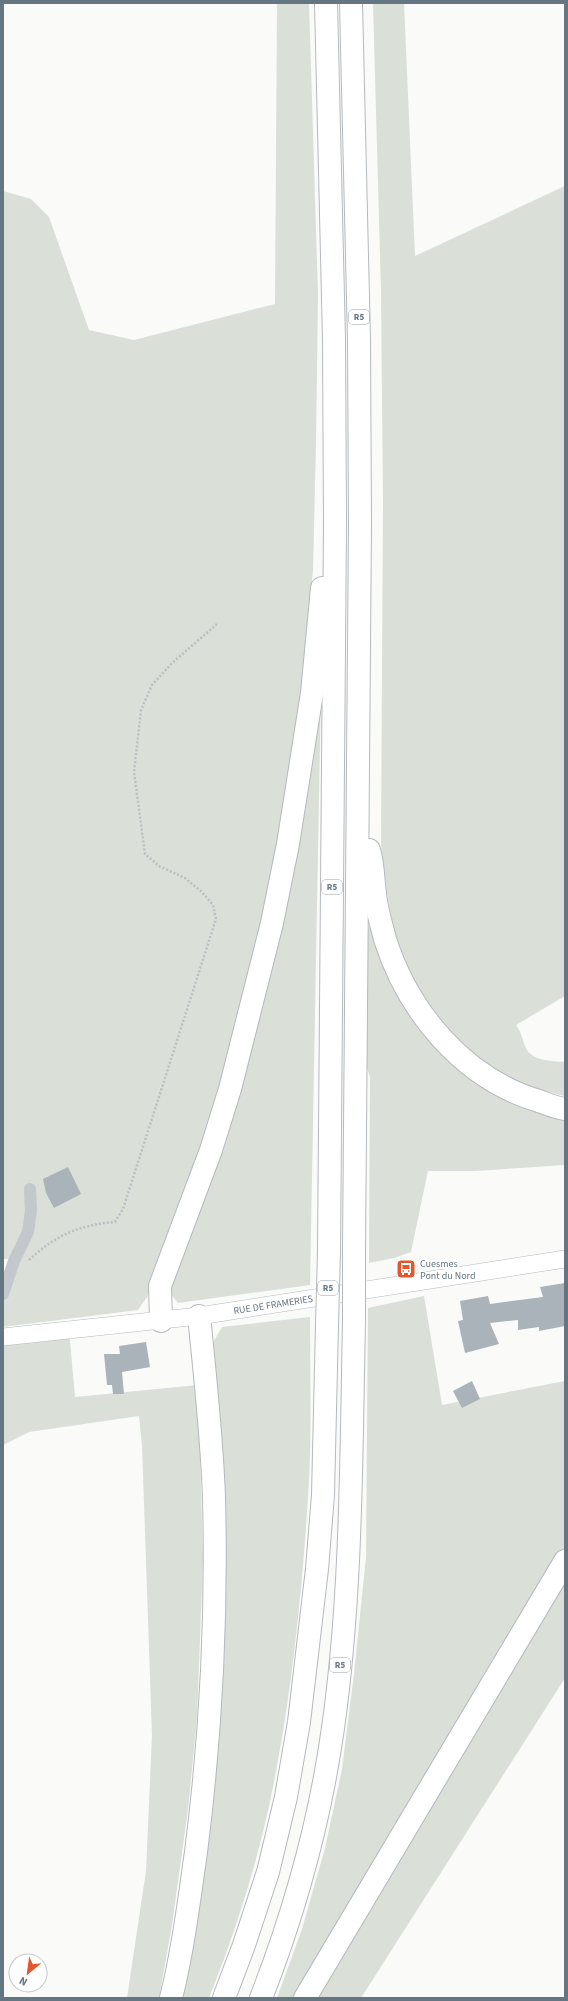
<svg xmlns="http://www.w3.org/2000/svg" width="568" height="2001" font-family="'Source Sans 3',sans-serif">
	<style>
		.green { fill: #dadfd7 }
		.building { fill: #aab3b9 }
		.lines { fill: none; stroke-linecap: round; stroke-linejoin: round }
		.secondary-casing { stroke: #b3babf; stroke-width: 18 }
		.highway-casing { stroke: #b4b9bd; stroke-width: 24 }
		.path { stroke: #bbbfc2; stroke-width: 2.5; stroke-dasharray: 2 2; stroke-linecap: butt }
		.street { stroke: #c3c8cc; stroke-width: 12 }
		.secondary { stroke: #fff; stroke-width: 17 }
		.highway { stroke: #fff; stroke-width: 22 }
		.highway-bridge-casing { stroke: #b4b9bd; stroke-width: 24; stroke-linecap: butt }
		.highway-bridge { stroke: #fff; stroke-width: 22 }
		.labels { text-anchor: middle; stroke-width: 4; stroke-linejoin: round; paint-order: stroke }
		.shield { fill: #fff; stroke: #939fa8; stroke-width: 1 }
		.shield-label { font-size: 9px; font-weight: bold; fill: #657683 }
		.poi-label { font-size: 10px; fill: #657683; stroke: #fff; text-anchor: start }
		.street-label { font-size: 10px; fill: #657683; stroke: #fff }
	</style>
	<rect width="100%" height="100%" fill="#fafaf8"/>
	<g class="green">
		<polygon points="277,3 309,3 318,295 316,443 313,571 295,751 261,925 216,1101 161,1264 147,1297 138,1310 3,1327 3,1296 17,1259 3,1259 3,191 31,199 49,217 89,330 134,340 275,304"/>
		<path d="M373,3H404L415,256L565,186V996L516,1025C521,1032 522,1038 525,1046C530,1061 552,1061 565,1062V1096C495,1082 445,1041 413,978C409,969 403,960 400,951C389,916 385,882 381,846L383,502L381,291Z"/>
		<polygon points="321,689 310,1285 178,1303 170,1293 172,1280"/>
		<polygon points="375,925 433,1039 565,1114 565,1165 475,1171 428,1171 411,1252 394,1258 369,1263 370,1077 366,1065 367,928"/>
		<polygon points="424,1296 442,1405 565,1381 565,1547 527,1607 295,1998 277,1998 302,1929 325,1848 342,1769 354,1674 366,1557 368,1308"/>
		<path d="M310,1317C310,1377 312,1438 308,1498C302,1589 293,1682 276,1771C262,1849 238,1925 209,1998H178L194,1904L211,1346L222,1327Z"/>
		<polygon points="69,1330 75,1397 198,1385 203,1558 197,1718 188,1809 172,1925 159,1998 127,1998 146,1871 152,1735 142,1445 139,1416 29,1432 3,1445 3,1339"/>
		<polygon points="565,1581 565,1678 361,1998 317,1998"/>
	</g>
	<g class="building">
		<polygon points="68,1167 81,1194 54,1208 46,1193 43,1179"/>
		<polygon points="565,1283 565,1326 539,1331 539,1327 518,1330 518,1320 490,1323 499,1344 465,1353 458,1321 463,1320 460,1301 488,1296 490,1304 543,1297 540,1287"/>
		<polygon points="146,1342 150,1367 122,1372 124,1394 113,1394 112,1385 107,1385 104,1354 120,1354 119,1346"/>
		<polygon points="472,1381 480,1399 462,1408 453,1391"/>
	</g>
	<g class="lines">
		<defs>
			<polyline id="secondary" points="3,1337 199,1316 565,1259"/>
			<g id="highway">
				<polyline points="326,3 334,340 335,523 329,1251"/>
				<polyline points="351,3 359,340 360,524 354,1250"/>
				<path d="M369,850C374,866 373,884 376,901C378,914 382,927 385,939C408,1012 464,1079 539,1101C547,1104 556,1108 565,1109"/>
				<polyline points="161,1321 160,1286 211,1150 230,1089 272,923 288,844 312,693 322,588"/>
				<path d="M171,1998C183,1950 189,1901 196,1852C211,1735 217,1616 214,1498C212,1437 205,1376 199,1316"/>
				<polyline points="224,1998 244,1945 268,1872 286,1797 299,1722 317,1569 323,1495 327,1325"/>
				<path d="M261,1998C295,1911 320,1821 333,1728C352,1594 351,1457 354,1322"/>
				<polyline points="305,1998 565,1561"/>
			</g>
		</defs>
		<use href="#secondary" class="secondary-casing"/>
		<use href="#highway" class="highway-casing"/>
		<path class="path" d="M29,1260C56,1235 79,1225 115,1222L123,1209L216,919L213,905L202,892L185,878L159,866L145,854L134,772L141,710L152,685L171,664L217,624"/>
		<polyline class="street" points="3,1294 14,1261 28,1232 31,1211 30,1189"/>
		<use href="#secondary" class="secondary"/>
		<use href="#highway" class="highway"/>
		<defs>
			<g id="highway-bridge">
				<polyline points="354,1322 354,1250"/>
				<polyline points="327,1325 329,1251"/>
			</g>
		</defs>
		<use href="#highway-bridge" class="highway-bridge-casing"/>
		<use href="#highway-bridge" class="highway-bridge"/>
	</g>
	<defs>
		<symbol id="bus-square" viewBox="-11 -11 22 22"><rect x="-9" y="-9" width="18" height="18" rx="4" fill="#e4572e" stroke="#fff"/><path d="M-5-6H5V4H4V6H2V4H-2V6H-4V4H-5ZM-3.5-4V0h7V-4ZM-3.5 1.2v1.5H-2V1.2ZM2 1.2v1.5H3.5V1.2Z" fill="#fff"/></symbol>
	</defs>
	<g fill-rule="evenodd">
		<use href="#bus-square" x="395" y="1258" width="22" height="22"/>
	</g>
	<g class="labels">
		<g class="shield">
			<rect x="349" y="310" width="20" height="14" rx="3"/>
			<rect x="322" y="880" width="20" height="14" rx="3"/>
			<rect x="318" y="1281" width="20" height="14" rx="3"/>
			<rect x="330" y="1658" width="20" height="14" rx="3"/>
		</g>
		<g class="shield-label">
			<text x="359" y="320">R5</text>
			<text x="332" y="890">R5</text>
			<text x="328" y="1291">R5</text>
			<text x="340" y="1668">R5</text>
		</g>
		<g class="poi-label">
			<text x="420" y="1267">Cuesmes<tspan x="420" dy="12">Pont du Nord</tspan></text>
		</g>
		<g class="street-label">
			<text transform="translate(273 1304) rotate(-9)" y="4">RUE DE FRAMERIES</text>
		</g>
	</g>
	<rect width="568" height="2001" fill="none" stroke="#657683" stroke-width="8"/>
	<g transform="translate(28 1973) rotate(209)"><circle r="19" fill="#ffffff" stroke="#c1c8cd"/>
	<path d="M0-3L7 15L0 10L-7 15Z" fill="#e4572e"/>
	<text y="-6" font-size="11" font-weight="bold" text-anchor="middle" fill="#657683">N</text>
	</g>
</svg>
